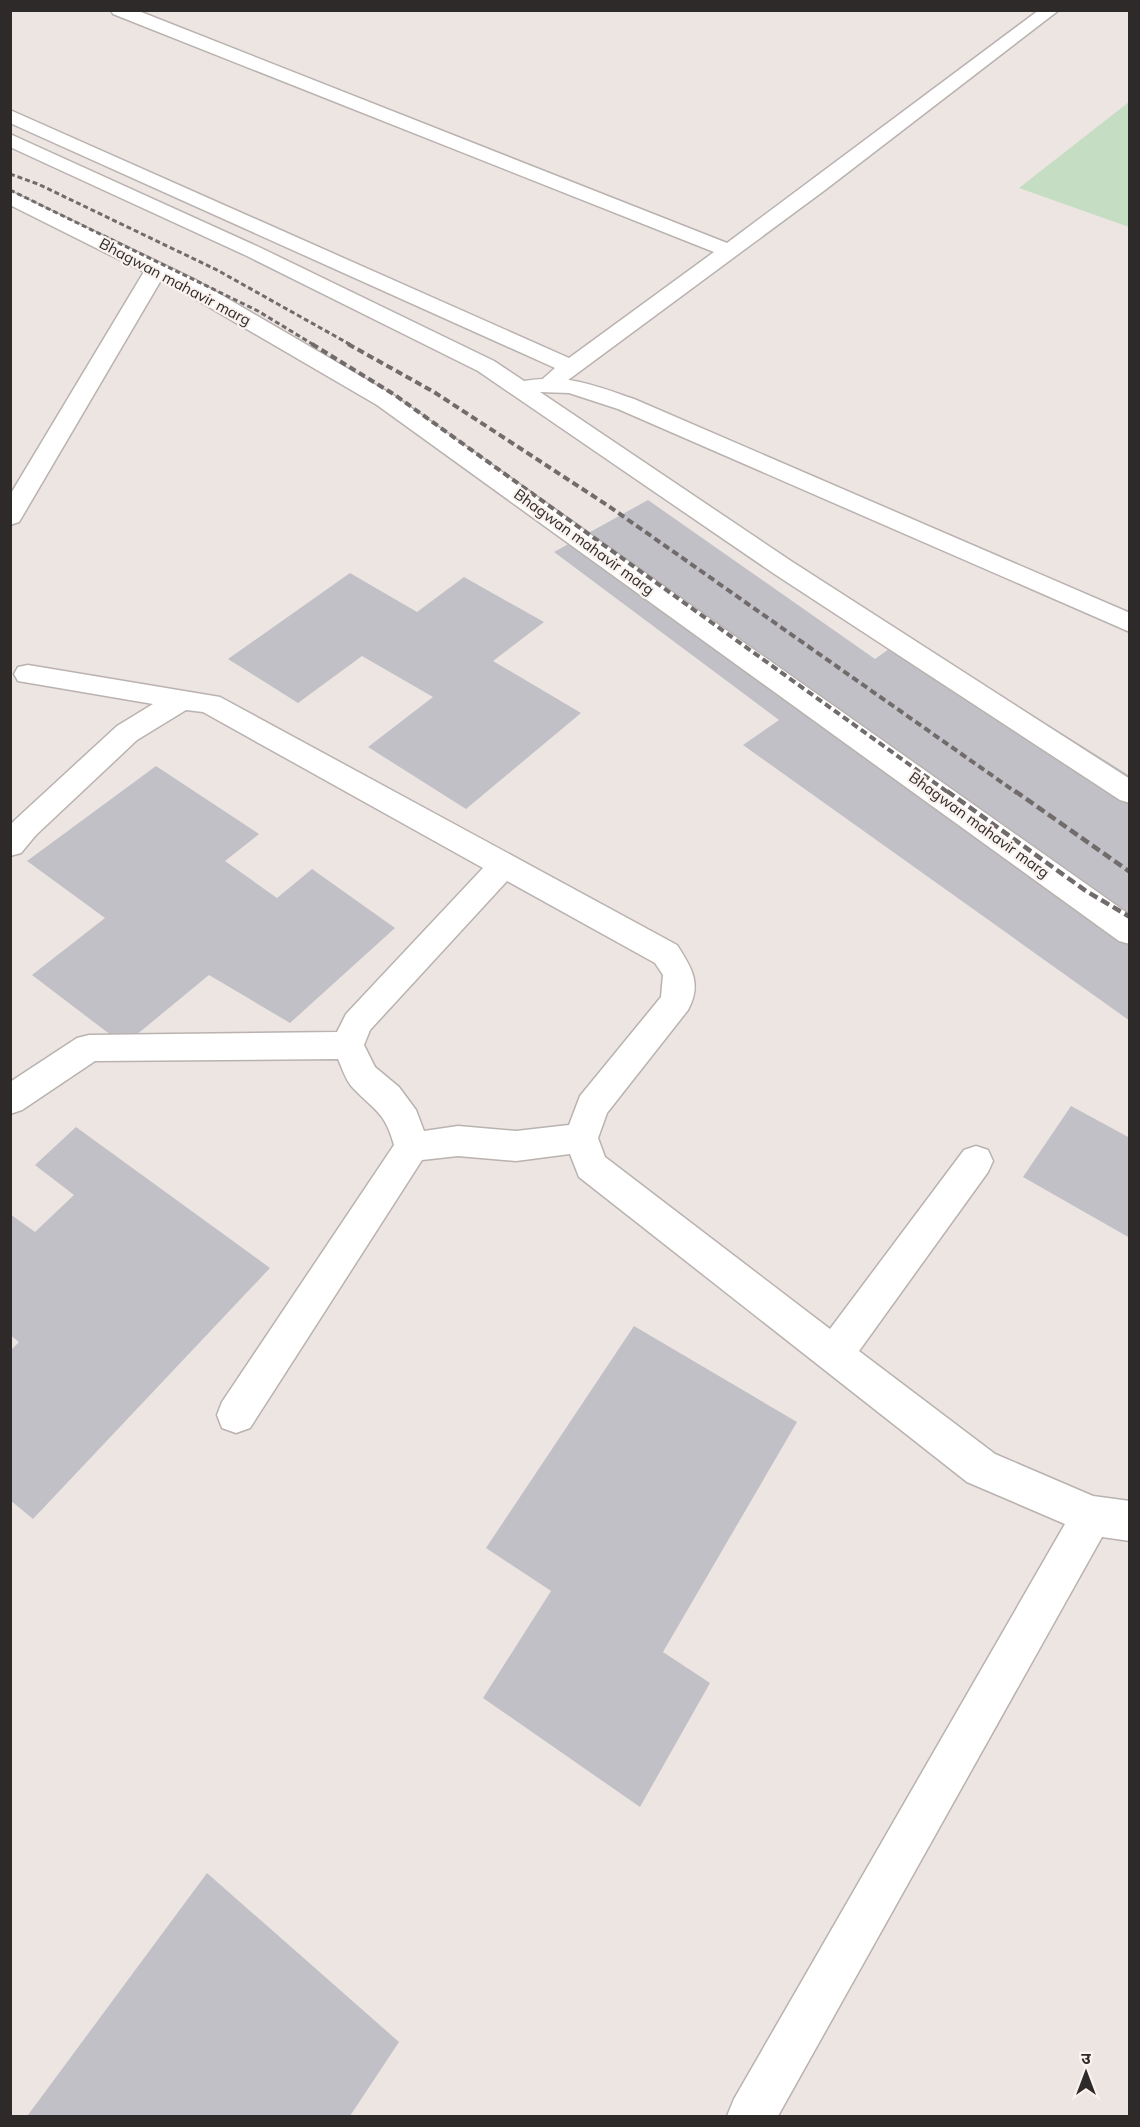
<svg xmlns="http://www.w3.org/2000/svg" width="1140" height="2127" font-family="Mulish,'Noto Sans Devanagari',sans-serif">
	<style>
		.green { fill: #c5ddc2 }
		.building { fill: #c1c0c7 }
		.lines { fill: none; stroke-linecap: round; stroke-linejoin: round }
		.minor-casing { stroke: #b9b2af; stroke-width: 3 }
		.major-casing { stroke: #b9b2af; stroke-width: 3 }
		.minor { fill: #fff; fill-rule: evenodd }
		.major { fill: #fff; fill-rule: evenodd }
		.rail-far2 { stroke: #716c6b; stroke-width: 3; stroke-dasharray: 5 3; stroke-linecap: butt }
		.rail-far1 { stroke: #716c6b; stroke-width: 4; stroke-dasharray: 7 4; stroke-linecap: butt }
		.rail { stroke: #716c6b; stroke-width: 4.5; stroke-dasharray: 9 4.5; stroke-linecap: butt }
		.labels { text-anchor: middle; stroke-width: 4.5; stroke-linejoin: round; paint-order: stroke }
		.far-street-label { font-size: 15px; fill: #2d2a29; stroke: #faf2ef }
	</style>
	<rect width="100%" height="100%" fill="#ede5e2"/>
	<polygon class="green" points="1129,102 1129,227 1019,188"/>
	<g class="building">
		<polygon points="648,500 875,659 907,636 1130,776 1130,1021 743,745 779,720 554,552"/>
		<polygon points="350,573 417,612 464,577 544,622 493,661 581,713 466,809 368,747 433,697 362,656 298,703 228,659"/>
		<polygon points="156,766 259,834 225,861 277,898 312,869 395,928 290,1023 209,975 124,1045 32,975 105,918 27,861"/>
		<polygon points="1071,1106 1130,1138 1130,1238 1023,1177"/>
		<polygon points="76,1127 270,1268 33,1519 10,1500 10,1351 19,1342 10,1335 10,1214 35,1232 74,1195 35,1165"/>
		<polygon points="634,1326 797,1422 663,1652 710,1683 640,1807 483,1698 551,1591 486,1548"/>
		<polygon points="207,1873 399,2042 350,2116 30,2116 28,2115"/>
	</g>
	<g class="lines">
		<defs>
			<g id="minor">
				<polygon points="111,10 136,10 727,243 1039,10 1059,10 825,190 556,389 548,391 540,389 537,384 555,368 10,123 10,110 569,358 714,252 113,14"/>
				<polygon points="156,264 163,266 167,270 22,517 19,522 10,525 10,495 145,270 149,266"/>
				<path d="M28,665L220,697L677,945C692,968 702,984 688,1010L607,1113L598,1138L605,1157L830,1329L964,1150L976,1146L988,1150L993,1161L988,1172L859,1351L995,1454L1093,1496L1130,1501V1541L1102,1537L778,2116H727L734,2099L1065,1524L967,1482L579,1177L570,1154L516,1161L458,1156L422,1160L250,1428L236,1433L222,1428L217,1415L222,1402L394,1145C385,1112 375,1111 353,1088C346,1081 342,1068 338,1059L95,1061L22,1110L10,1114V1082L77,1038L89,1035L337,1032L346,1014L483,868L203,712L186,710L137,740L36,835L21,853L10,856V825L16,819L117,726L153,704L18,681L14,674L18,667ZM507,881L655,963L663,975L661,997L580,1096L569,1125L516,1131L458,1126L424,1131L416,1110L399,1087L375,1067L364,1045L370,1030Z"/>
			</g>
			<g id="major">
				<path d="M10,134L261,248L494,361L524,381C568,374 593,385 634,399L1130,613V632L618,409L569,393L540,392L791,561L1130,779V803L1120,800L773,573L478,371L247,256L10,147Z"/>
				<polygon points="10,191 194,279 393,395 1130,915 1130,944 1119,941 377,405 178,289 10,205"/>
			</g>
		</defs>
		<use href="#minor" class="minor-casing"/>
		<use href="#major" class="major-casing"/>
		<use href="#minor" class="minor"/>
		<use href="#major" class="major"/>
		<g class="rail-far2">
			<polyline points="10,174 38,184 217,270 351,345"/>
			<polyline points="10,190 258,311 314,345"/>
		</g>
		<g class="rail-far1">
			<polyline points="312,344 395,395 949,793"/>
			<polyline points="348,344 434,392 607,505 1017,793"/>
		</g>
		<g class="rail">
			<polyline points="947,791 1086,891 1130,917"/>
			<polyline points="1015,791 1130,872"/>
		</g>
	</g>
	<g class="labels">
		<g class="far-street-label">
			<text transform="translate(175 282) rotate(28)" y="5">Bhagwan mahavir marg</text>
			<text transform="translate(584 542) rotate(36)" y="5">Bhagwan mahavir marg</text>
			<text transform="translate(979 825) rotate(36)" y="5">Bhagwan mahavir marg</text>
		</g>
	</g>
	<rect width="1140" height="2127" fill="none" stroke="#2d2a29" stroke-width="24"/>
	<g transform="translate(1086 2073)" stroke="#faf2ef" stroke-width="4.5" paint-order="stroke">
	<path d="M0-4.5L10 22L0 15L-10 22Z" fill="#2d2a29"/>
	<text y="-9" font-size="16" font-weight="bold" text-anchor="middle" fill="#2d2a29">उ</text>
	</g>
</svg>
